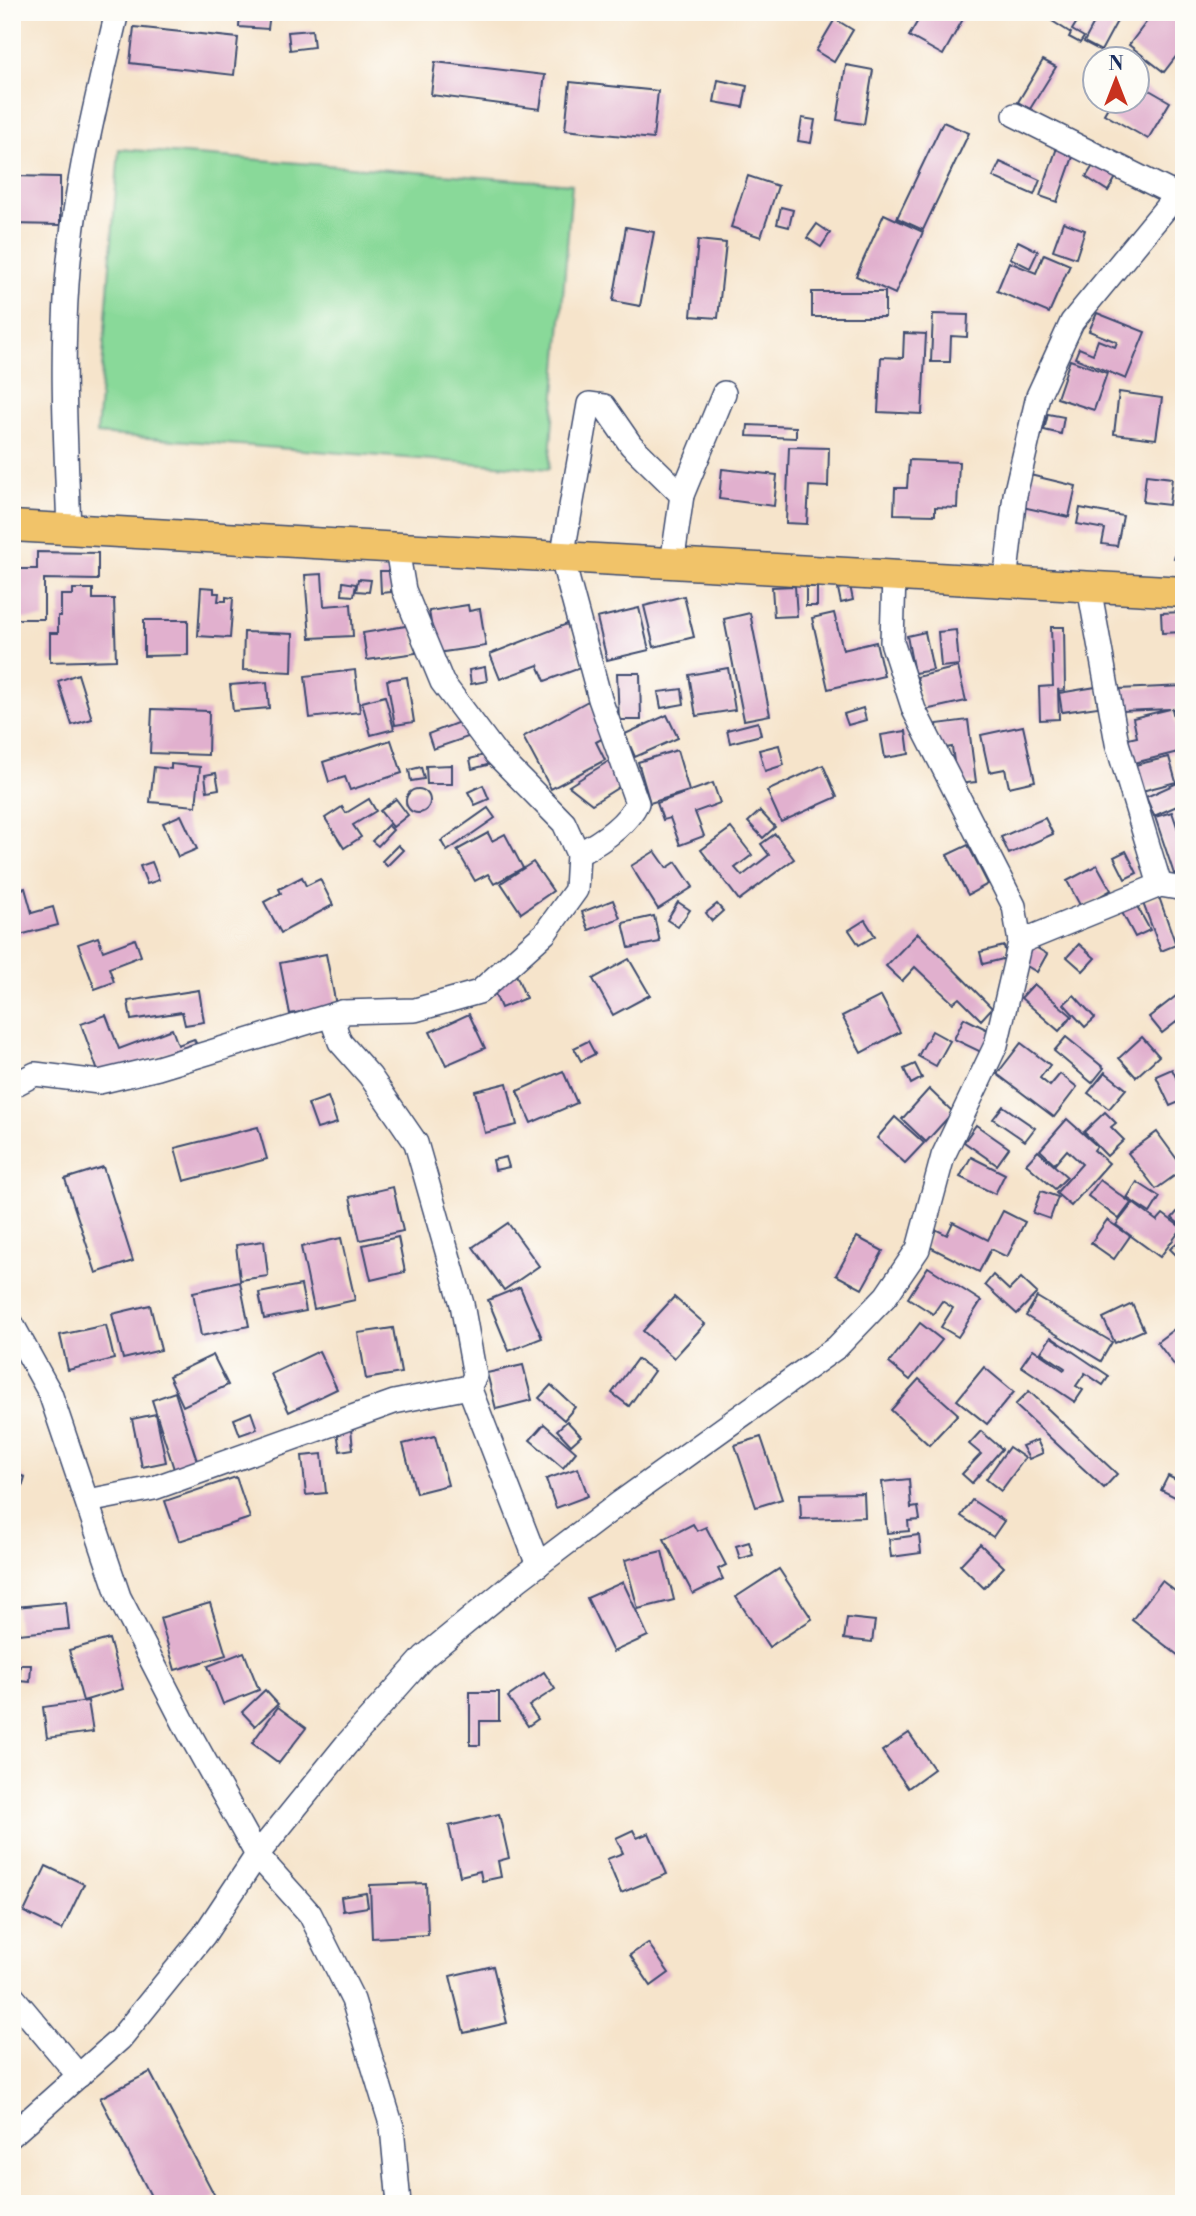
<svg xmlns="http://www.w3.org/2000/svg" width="1196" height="2216" font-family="'Libre Bodoni',serif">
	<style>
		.green { fill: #89d999; stroke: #52847c; stroke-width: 2 }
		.building { fill: #e1b0ce }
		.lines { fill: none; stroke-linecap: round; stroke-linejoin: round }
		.minor-casing { stroke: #3c4a6e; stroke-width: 26 }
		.major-casing { stroke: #3c4a6e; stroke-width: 33 }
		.minor { stroke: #fff; stroke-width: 23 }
		.major { stroke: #f1c369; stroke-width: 30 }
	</style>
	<rect width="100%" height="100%" fill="#fdfcf7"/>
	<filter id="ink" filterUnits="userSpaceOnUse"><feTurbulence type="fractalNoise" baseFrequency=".0143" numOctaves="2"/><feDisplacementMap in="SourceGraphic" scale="14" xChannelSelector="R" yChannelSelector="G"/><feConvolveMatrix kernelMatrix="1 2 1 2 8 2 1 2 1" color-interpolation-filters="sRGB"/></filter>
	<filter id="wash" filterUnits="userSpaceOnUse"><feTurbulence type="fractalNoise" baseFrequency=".00686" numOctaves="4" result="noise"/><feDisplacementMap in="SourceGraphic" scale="28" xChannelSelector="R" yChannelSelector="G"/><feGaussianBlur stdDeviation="1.57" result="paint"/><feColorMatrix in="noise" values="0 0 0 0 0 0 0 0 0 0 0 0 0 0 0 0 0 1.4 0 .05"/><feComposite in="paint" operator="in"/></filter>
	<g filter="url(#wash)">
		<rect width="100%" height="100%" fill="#f6e4cb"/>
		<polygon class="green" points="119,149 572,184 549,469 97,434"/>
		<g id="blocks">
			<g class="building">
				<polygon points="240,12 270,13 268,29 239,27"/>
				<polygon points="923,12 967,12 943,55 909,36"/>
				<polygon points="1038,12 1083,12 1072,30 1084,37 1080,43 1069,37 1071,33"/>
				<polygon points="1100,12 1122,12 1101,51 1084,42"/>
				<polygon points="1154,12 1175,12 1184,19 1184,46 1164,72 1129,45"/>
				<polygon points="835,19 853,30 834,62 816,51"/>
				<polygon points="134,27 238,38 234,75 130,63"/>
				<polygon points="312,30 314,47 290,50 288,32"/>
				<polygon points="1043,60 1056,67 1030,109 1018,102"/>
				<polygon points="435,62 545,75 540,109 431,95"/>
				<polygon points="846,65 873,70 864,124 837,120"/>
				<polygon points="718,80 747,86 743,107 714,102"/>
				<polygon points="570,82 658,91 653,139 565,130"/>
				<polygon points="1137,83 1170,102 1148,139 1104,114 1111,102 1137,102"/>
				<polygon points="802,118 815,120 811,143 798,141"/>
				<polygon points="943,122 969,133 923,230 897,218"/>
				<polygon points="1058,145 1075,151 1057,202 1040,196"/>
				<polygon points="1096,161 1118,174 1108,191 1086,177"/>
				<polygon points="1000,162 1040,180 1034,195 993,177"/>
				<polygon points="12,176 60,177 60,225 12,224"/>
				<polygon points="748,176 778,186 761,237 731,227"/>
				<polygon points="781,207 793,210 789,227 777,224"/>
				<polygon points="884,214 923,232 895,294 856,276"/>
				<polygon points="1063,222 1085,230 1076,258 1053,250"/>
				<polygon points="817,224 830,233 821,247 807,238"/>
				<polygon points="626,227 654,232 640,306 613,301"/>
				<polygon points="698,240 726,243 718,318 691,316"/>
				<polygon points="1018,241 1038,251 1030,268 1010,258"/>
				<polygon points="1044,254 1070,265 1049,313 997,291 1009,262 1036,273"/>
				<rect x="812" y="292" width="73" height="25"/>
				<polygon points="1097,313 1145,332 1126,379 1075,358 1079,348 1093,354 1098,340 1115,347 1117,342 1089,331"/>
				<polygon points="933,314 968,315 967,337 951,336 950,362 931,362"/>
				<polygon points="904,333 926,334 922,414 878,412 881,357 903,358"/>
				<polygon points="1070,360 1107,373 1094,410 1057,398"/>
				<polygon points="1119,392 1162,398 1156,439 1114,434"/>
				<polygon points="1048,414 1064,417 1061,434 1044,430"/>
				<polygon points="748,425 796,427 796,438 747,436"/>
				<polygon points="789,447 829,448 828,487 809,486 807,524 786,523"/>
				<polygon points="909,460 959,462 957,508 935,507 935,515 894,514 895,488 907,488"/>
				<polygon points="722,469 777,475 774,506 719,499"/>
				<polygon points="1030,475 1076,486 1069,517 1022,507"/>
				<polygon points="1146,475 1172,478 1169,505 1143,502"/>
				<polygon points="1183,487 1184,487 1184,510 1176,507"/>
				<polygon points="1080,508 1123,516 1117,546 1102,544 1105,529 1077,524"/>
				<polygon points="1180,538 1184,539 1184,561 1174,558"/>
				<polygon points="37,552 98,553 98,580 44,579 44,619 12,619 12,569 37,569"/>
				<polygon points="380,571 391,571 391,592 381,593"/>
				<polygon points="322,574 324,606 351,604 353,636 310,638 305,575"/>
				<polygon points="358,579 371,580 369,592 356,591"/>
				<polygon points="343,582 356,584 354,596 342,595"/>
				<polygon points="795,586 797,616 774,617 772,587"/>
				<polygon points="850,586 853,600 841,603 838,589"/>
				<polygon points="201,587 214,588 214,593 219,593 218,601 226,601 226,597 233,598 230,638 198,636"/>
				<rect x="806" y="587" width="11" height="19"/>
				<polygon points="73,589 93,589 93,599 114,599 116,660 50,662 50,633 58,633 58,616 61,616 61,595 73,595"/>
				<polygon points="684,596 694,637 654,647 644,606"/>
				<polygon points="468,605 469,611 480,609 486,646 436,653 429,611"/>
				<polygon points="639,608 649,650 607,660 597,618"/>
				<polygon points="1184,612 1184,632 1162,633 1161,613"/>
				<polygon points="750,613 770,715 744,720 724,619"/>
				<polygon points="834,613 843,650 876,642 884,676 828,689 812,618"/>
				<polygon points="144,620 188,620 188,655 144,656"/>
				<polygon points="567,624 583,667 545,681 538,665 500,679 490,654"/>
				<polygon points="412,625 416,653 367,660 363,633"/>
				<polygon points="1051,627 1064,627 1065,690 1059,691 1058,689 1059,719 1040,720 1039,687 1053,686"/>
				<polygon points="956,630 959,665 941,667 938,632"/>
				<polygon points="244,632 293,634 292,672 243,670"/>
				<polygon points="925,632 933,670 914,673 907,636"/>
				<polygon points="485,667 487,681 471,684 469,670"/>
				<polygon points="958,667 966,701 925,710 917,677"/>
				<polygon points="728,668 735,710 696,716 689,675"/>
				<polygon points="355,670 360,712 310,718 305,676"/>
				<polygon points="617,673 640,673 641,720 619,720"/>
				<polygon points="78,674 92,719 72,725 58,681"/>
				<polygon points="407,677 414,722 395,725 387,680"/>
				<polygon points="267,682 269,708 233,711 230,685"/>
				<polygon points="1184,686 1184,708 1172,709 1182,751 1134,763 1128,739 1137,737 1133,718 1170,709 1121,711 1119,689"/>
				<polygon points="1096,687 1098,707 1062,712 1059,693"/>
				<polygon points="682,689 684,704 661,708 658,692"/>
				<polygon points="385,696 394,729 371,735 362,702"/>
				<polygon points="588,701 607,736 596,742 605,760 551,789 523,737"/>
				<polygon points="863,708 866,720 848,725 844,714"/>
				<polygon points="152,709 209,711 208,755 150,753"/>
				<polygon points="667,715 678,738 635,757 625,734"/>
				<polygon points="968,720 976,782 957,784 952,747 940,749 937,724"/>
				<polygon points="462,721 468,737 433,749 428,734"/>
				<polygon points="758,722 761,735 730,743 727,730"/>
				<polygon points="1023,726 1035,781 1009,787 1005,769 989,772 981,735"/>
				<polygon points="906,731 909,754 885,758 881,735"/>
				<polygon points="391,740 402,773 350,790 345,777 329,782 323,762"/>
				<polygon points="779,745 784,765 765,771 759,750"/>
				<polygon points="677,750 689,791 650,803 638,762"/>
				<polygon points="488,754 491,764 472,769 470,759"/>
				<polygon points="1169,757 1176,782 1142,791 1135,765"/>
				<polygon points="612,759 627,782 592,804 569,786"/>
				<polygon points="171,764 200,767 196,806 150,802 154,767 171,769"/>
				<polygon points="452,765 452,784 427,784 426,766"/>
				<polygon points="823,765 837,797 781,822 767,791"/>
				<polygon points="421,767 424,779 411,781 409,770"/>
				<polygon points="216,773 219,789 207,791 205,775"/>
				<polygon points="1184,780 1184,803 1154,816 1146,797"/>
				<polygon points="713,783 720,803 695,812 704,836 680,845 670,818 663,820 657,803"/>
				<polygon points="483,785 489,799 475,805 468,792"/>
				<circle cx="418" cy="801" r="12"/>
				<polygon points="369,799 376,811 353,825 361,837 344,848 325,818 342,807 346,813"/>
				<polygon points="396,799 408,815 393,827 380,811"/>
				<polygon points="488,808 495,818 447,851 441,841"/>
				<polygon points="760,811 775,827 763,838 748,822"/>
				<polygon points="1172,812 1181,838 1184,837 1184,870 1174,874 1155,817"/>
				<polygon points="181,815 197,849 178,857 163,823"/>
				<polygon points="1045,818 1053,834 1009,854 1001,837"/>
				<polygon points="388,825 393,830 378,846 372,841"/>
				<polygon points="731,828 752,855 735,868 742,876 769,855 761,844 775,834 794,859 739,900 701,850"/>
				<polygon points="488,833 492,841 505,834 523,868 494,884 488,874 475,881 457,850"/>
				<polygon points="398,845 403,850 387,866 382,861"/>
				<polygon points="968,845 988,884 968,895 947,855"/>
				<polygon points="655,851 667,868 676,862 693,887 658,909 631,866"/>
				<polygon points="1126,851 1137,873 1125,879 1114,857"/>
				<polygon points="152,862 159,880 147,884 140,866"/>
				<polygon points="533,862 553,891 521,913 501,883"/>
				<polygon points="1097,865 1111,890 1081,907 1067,881"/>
				<polygon points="302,877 306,886 320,879 333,905 281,933 264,902 281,893 279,889"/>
				<polygon points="25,888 32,913 53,907 58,925 12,937 12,892"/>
				<polygon points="1132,897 1150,930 1135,937 1118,905"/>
				<polygon points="1159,897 1176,945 1161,951 1143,903"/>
				<polygon points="613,900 620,918 589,930 582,912"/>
				<polygon points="678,902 690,910 678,927 667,920"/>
				<polygon points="717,904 723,911 712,921 706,913"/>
				<polygon points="654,916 660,942 629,948 623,923"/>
				<polygon points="865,920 875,936 859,945 849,930"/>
				<polygon points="918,933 992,1008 981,1020 959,998 953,1003 915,967 902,981 886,966"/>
				<polygon points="98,937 103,951 135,939 141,956 109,968 114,982 95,989 78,944"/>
				<polygon points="1030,944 1047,954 1037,972 1020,962"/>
				<polygon points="1079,944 1095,958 1083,971 1067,957"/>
				<polygon points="1004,946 1007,958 983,964 980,952"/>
				<polygon points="326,954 336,1005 290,1014 280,963"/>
				<polygon points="629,959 650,995 613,1015 593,979"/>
				<polygon points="515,972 526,998 501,1008 490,982"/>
				<polygon points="1034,984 1072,1016 1059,1031 1021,998"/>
				<polygon points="199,990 204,1022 185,1025 182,1012 131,1020 128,1001"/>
				<polygon points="1180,993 1184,998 1184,1016 1162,1033 1149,1017"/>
				<polygon points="1074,995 1095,1018 1085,1027 1064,1004"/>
				<polygon points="881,996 900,1032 861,1053 842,1016"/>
				<polygon points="469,1014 485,1048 446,1065 430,1032"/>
				<polygon points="106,1015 119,1049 172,1029 178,1045 194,1039 196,1043 100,1077 81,1024"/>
				<polygon points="964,1018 992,1032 983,1053 954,1039"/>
				<polygon points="932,1031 950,1041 936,1066 918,1056"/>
				<polygon points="1066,1037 1104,1068 1092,1083 1054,1051"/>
				<polygon points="1142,1037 1159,1056 1136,1077 1119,1058"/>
				<polygon points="588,1041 595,1054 581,1061 574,1048"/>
				<polygon points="1021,1043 1050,1065 1040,1078 1050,1086 1060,1074 1077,1087 1054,1117 997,1074"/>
				<polygon points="915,1064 922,1078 911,1084 904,1069"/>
				<polygon points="1172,1069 1184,1094 1184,1100 1170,1106 1156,1076"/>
				<polygon points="563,1071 577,1103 531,1123 517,1091"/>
				<polygon points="1105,1072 1126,1089 1109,1109 1088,1093"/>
				<polygon points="507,1083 517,1125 485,1133 475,1091"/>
				<polygon points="929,1089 953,1112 926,1142 902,1119"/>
				<polygon points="328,1097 337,1123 317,1129 308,1104"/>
				<polygon points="1003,1106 1035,1128 1025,1141 993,1119"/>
				<polygon points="1105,1112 1116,1123 1111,1127 1124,1140 1107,1156 1084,1132"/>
				<polygon points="895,1117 924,1143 905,1163 877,1138"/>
				<polygon points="1067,1119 1097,1146 1094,1150 1109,1163 1071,1206 1056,1193 1082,1164 1067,1150 1055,1164 1040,1150"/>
				<polygon points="976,1125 1009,1148 997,1165 964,1142"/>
				<polygon points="258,1127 267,1159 184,1181 175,1148"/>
				<polygon points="1157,1132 1184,1169 1156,1189 1128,1153"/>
				<polygon points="1038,1151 1067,1177 1055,1189 1026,1164"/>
				<polygon points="506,1157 509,1167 495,1170 493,1160"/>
				<polygon points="971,1157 1005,1174 995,1194 960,1177"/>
				<polygon points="103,1167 133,1261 96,1273 65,1179"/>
				<polygon points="1100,1180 1131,1203 1119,1219 1088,1196"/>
				<polygon points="1137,1182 1160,1197 1150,1213 1127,1198"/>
				<polygon points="393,1187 403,1231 360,1240 350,1197"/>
				<polygon points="1041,1191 1058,1197 1050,1219 1033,1213"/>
				<polygon points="1133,1203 1157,1221 1163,1214 1182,1228 1160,1257 1116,1225"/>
				<polygon points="1184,1204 1184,1228 1172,1218"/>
				<polygon points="1003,1211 1025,1222 1007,1257 991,1249 979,1272 926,1245 935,1229 947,1235 953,1222 988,1240"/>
				<polygon points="1107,1220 1130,1236 1114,1259 1091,1243"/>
				<polygon points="508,1223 539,1266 504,1290 473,1247"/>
				<polygon points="1184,1236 1184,1260 1182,1261 1170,1249"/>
				<polygon points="398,1237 405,1272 371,1280 363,1245"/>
				<polygon points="857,1237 883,1251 862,1289 836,1275"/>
				<polygon points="341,1238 355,1300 314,1309 301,1247"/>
				<polygon points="264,1241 268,1276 240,1280 236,1245"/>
				<polygon points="928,1267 981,1301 958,1337 941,1327 953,1308 942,1301 933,1314 908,1298"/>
				<polygon points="993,1275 1009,1290 1021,1278 1037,1293 1017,1314 985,1285"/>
				<polygon points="240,1282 249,1326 201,1336 193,1292"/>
				<polygon points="301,1285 306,1311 264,1319 259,1293"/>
				<polygon points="520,1287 542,1338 509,1351 488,1300"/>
				<polygon points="674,1297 705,1324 674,1358 643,1331"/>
				<polygon points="1037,1297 1112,1342 1101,1361 1026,1316"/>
				<polygon points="1132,1304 1144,1330 1115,1343 1103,1318"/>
				<polygon points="150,1305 161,1350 123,1359 112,1314"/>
				<polygon points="920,1323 942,1340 910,1380 889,1363"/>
				<polygon points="1181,1324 1184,1328 1184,1378 1157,1342"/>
				<polygon points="106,1325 114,1359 68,1370 60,1335"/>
				<polygon points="393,1328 401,1373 366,1379 358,1333"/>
				<polygon points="1051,1337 1109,1376 1103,1385 1085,1373 1076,1386 1083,1390 1075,1402 1021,1366 1033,1349 1064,1370 1065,1368 1041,1352"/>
				<polygon points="319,1351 337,1389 289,1412 271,1374"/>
				<polygon points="213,1355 228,1385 183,1406 169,1376"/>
				<polygon points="637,1359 654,1371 629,1406 612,1393"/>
				<polygon points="523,1365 532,1400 496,1409 487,1373"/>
				<polygon points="984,1367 1014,1392 987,1424 957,1400"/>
				<polygon points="919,1379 958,1414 929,1445 891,1410"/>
				<polygon points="551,1385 575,1407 564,1420 539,1398"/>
				<polygon points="1029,1391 1117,1474 1104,1488 1015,1405"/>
				<polygon points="175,1392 197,1461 174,1469 152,1400"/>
				<polygon points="251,1412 257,1429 240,1435 234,1419"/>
				<polygon points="156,1414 166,1462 142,1467 132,1419"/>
				<polygon points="567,1421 581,1436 571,1445 557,1430"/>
				<polygon points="544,1424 576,1452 563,1468 530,1440"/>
				<polygon points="351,1429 353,1449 340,1451 337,1431"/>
				<polygon points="981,1431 1002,1449 972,1483 962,1474 981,1454 969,1444"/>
				<polygon points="435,1436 448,1485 416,1493 403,1444"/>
				<polygon points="761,1437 782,1499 756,1507 735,1445"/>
				<polygon points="1037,1440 1043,1453 1029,1459 1022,1446"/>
				<polygon points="1009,1447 1025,1458 1001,1491 986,1479"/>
				<polygon points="322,1454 326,1493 306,1495 302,1456"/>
				<polygon points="578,1468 588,1496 556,1508 546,1479"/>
				<polygon points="12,1473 25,1477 13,1517 12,1517"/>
				<polygon points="1168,1476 1184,1484 1177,1498 1161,1490"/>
				<polygon points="236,1477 250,1518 179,1541 165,1501"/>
				<polygon points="909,1479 911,1508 918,1507 920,1520 908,1521 909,1531 887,1533 882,1482"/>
				<polygon points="864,1493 865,1517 801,1519 800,1494"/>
				<polygon points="972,1500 1004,1521 993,1537 961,1516"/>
				<polygon points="693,1524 697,1531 706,1527 726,1565 718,1569 723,1579 693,1594 664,1539"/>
				<polygon points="919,1535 921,1553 891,1557 889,1539"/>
				<polygon points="749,1542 753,1555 740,1559 736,1546"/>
				<polygon points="980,1544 1004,1567 984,1588 960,1565"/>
				<polygon points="662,1551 674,1600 638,1609 625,1560"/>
				<polygon points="779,1569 812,1619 769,1647 736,1597"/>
				<polygon points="1162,1581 1184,1598 1183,1659 1132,1620"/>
				<polygon points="623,1582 648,1636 613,1652 587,1598"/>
				<polygon points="66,1602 69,1629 19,1634 16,1607"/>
				<polygon points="210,1603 226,1655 175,1670 160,1618"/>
				<polygon points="847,1618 875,1621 872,1642 844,1639"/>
				<polygon points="109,1639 123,1689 83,1701 69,1650"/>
				<polygon points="244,1652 259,1690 223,1704 208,1666"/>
				<polygon points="12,1660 16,1661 14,1678 12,1678"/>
				<polygon points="20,1665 31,1665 30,1682 19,1681"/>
				<polygon points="544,1672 555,1689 529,1706 538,1719 528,1726 508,1697"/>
				<polygon points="265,1690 278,1704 255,1726 242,1712"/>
				<polygon points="470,1692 499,1692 499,1721 480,1721 480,1745 470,1745"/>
				<polygon points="88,1701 93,1732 47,1738 43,1707"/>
				<polygon points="278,1707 306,1728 279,1763 252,1743"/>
				<polygon points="909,1733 934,1769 908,1788 882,1751"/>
				<polygon points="499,1814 509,1858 498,1861 501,1877 482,1881 480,1871 460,1876 449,1826"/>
				<polygon points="633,1830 637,1838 649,1833 667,1874 621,1893 607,1859 623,1853 616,1838"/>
				<polygon points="46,1866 84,1884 62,1930 24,1912"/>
				<polygon points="426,1883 428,1935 372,1938 370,1885"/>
				<polygon points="366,1893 368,1907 343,1911 341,1897"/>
				<polygon points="648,1943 669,1973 651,1986 630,1955"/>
				<polygon points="493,1966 507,2023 464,2033 450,1976"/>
				<polygon points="150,2072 216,2198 205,2204 155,2204 100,2098"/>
			</g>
		</g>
	</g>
	<g filter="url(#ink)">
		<use href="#blocks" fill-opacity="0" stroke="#3c4a6e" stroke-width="2"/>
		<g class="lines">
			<defs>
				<g id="minor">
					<polyline points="1015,115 1176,195"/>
					<path d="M69,530C66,448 61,366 67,284C73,192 96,102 117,12"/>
					<polyline points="672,564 682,495 724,393"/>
					<polyline points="1005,583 1015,495 1038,396 1072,322 1184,186"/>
					<polyline points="1089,587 1117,743 1160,885"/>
					<path d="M578,854C599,843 626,826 637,803L600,699L562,558L589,404L604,406L631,445L682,495"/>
					<polyline points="1020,942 1160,885 1178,888 1184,887"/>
					<polyline points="12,1086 35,1074 99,1082 158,1068 342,1012"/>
					<polyline points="12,1324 50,1393 119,1597 186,1727 257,1855 310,1914 353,2000 392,2127 399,2204"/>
					<polyline points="469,1387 538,1565"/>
					<polyline points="88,1501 154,1488 394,1402 469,1387 475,1376 462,1304 416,1143 370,1076 340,1042 334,1025 342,1012 415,1010 479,992 545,933 576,890 578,854 564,823 496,754 442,682 404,590 397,549"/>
					<polyline points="12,1996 79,2076"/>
					<polyline points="12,2135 120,2039 204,1935 257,1855 346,1745 424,1657 518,1580 621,1502 837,1347 886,1296 918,1249 943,1156 996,1045 1020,942 1014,906 914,710 892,642 894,576"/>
				</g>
				<polyline id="major" points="12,526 1184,592"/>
			</defs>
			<use href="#minor" class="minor-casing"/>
			<use href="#major" class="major-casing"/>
			<use href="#minor" class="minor"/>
			<use href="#major" class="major"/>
		</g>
	</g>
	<rect width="1196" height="2216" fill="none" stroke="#fdfcf7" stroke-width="42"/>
	<g transform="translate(1116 80)"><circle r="33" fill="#fdfcf7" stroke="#a3aaba" stroke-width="2"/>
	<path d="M0-5L12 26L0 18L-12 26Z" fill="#c8321e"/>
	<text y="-10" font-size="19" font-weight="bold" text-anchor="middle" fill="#1b2f5e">N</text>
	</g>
</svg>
